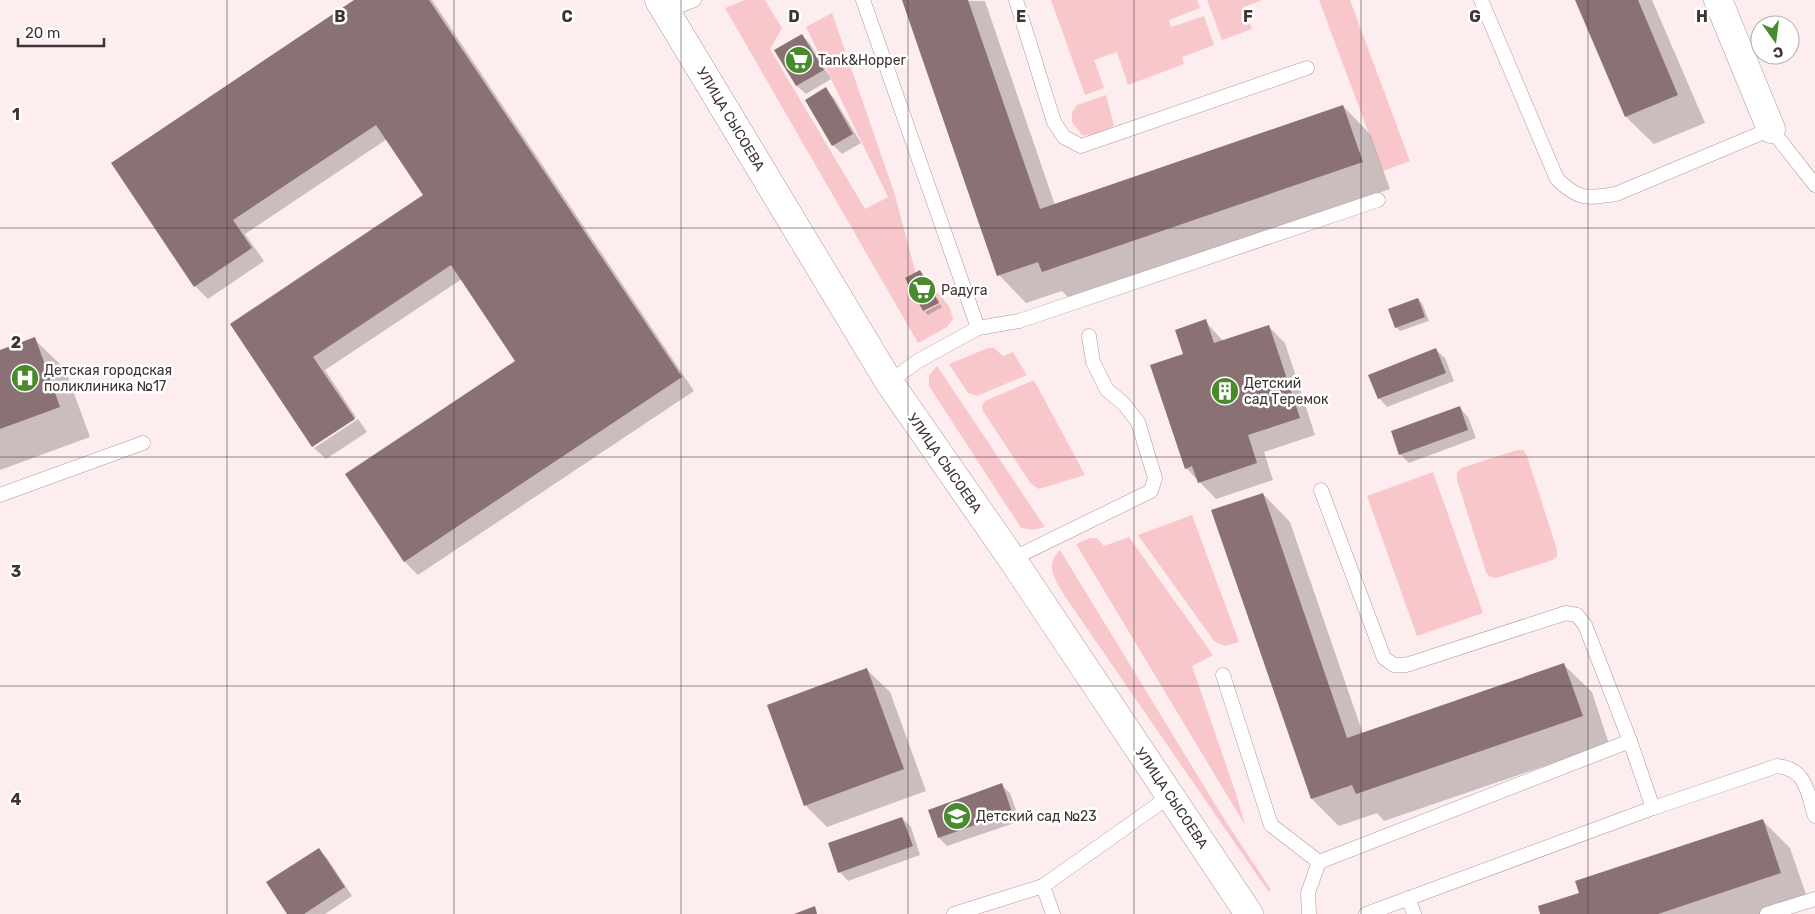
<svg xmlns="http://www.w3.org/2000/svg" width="1815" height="914" font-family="Rubik,sans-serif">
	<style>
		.green { fill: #f8c7cc }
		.shadow { fill: #0003 }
		.building { fill: #8a7174 }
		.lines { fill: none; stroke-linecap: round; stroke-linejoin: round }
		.lane-casing { stroke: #b19699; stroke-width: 15 }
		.street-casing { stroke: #b19699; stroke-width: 29 }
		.lane { stroke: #fff; stroke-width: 14 }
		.street { stroke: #fff; stroke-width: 28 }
		.grid { fill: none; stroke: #3f3435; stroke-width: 1; stroke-opacity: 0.55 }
		.labels { text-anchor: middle; stroke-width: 5; stroke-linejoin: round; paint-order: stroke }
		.poi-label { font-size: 14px; fill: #3f3435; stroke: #fff; text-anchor: start }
		.street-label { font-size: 14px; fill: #3f3435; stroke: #fff }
		.grid-label { font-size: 16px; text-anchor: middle; font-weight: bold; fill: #3f3435; stroke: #fff; stroke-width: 5; stroke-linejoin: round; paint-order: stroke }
	</style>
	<rect width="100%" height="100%" fill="#feedee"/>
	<g class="green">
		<polygon points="745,0 765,0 782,28 770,49 865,209 888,197 806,27 832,13 895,195 922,297 939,293 950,308 953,319 947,327 918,343 725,8"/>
		<polygon points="1051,0 1197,0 1200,8 1169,20 1171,27 1204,16 1214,45 1182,57 1184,64 1128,85 1117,52 1094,60 1104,88 1085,95"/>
		<polygon points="1207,0 1262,0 1244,7 1252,29 1222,40"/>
		<polygon points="1319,0 1350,0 1410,161 1383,171"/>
		<path d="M1106,95L1114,125C1107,134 1093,136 1082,135L1072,122V112L1077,105Z"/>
		<polygon points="988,348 994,348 1003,356 1013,352 1027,375 977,396 968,393 949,364"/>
		<polygon points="937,366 1045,527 1033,530 1021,528 929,386 929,375"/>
		<polygon points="1034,380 1085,475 1039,489 1031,484 983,411 982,406 985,401"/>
		<polygon points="1517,450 1523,450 1527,456 1557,550 1557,556 1553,560 1496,578 1490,577 1486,572 1457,480 1457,473 1461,468"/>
		<polygon points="1433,472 1483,613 1417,636 1367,496"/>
		<polygon points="1192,515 1239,642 1225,646 1214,641 1138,535"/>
		<polygon points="1129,537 1213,655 1192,666 1236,794 1245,825 1076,544 1090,538 1097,538 1104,546"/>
		<path d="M1060,550L1221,814L1271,890L1268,891L1066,598C1057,582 1043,566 1060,550Z"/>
	</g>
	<g class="shadow">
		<polygon points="356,0 432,0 694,391 418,575 405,562 346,475 517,361 462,279 325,370 356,417 314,445 314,447 231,324 425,195 387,139 245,234 264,261 208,299 195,286"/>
		<polygon points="903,0 985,1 1055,205 1343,106 1370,134 1390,189 1070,299 1062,291 1026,303 999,275"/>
		<polygon points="1576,0 1652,0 1705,123 1654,144 1626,117"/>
		<polygon points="802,35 810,44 831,79 806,94 797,86 776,50"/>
		<polygon points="825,89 834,98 861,143 842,154 833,145 806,100"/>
		<polygon points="920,271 939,302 924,310"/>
		<polygon points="1418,299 1422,303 1429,321 1400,331 1396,327"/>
		<polygon points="940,304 942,307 928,315 925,312"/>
		<polygon points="1205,321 1223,341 1268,326 1285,343 1315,435 1264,452 1273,480 1216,499 1186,468 1185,355"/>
		<polygon points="34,339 65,369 90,437 0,470 0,351"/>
		<polygon points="1436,350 1445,358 1454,381 1387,407 1379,398"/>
		<polygon points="1460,408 1468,417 1476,438 1409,463 1400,454"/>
		<polygon points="358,419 367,432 326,459 314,448"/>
		<polygon points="1263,494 1290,522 1363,734 1564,665 1592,692 1609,744 1384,821 1377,813 1339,826 1312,799"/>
		<polygon points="867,670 890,692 926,791 827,827 805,805"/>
		<polygon points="1001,785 1010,793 1020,821 947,846 939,838"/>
		<polygon points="902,818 911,827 920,855 848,881 840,872"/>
		<polygon points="1762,820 1790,848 1808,900 1767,914 1541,914"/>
		<polygon points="318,849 327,858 352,896 325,914 289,914"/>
	</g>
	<g class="building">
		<polygon points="354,0 429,0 682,377 404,562 345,474 515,361 451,265 313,357 355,419 312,447 230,324 423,195 376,125 233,220 252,248 194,287 111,163"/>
		<polygon points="902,0 968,0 1040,209 1343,105 1363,162 1042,272 1038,262 997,276"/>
		<polygon points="1575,0 1638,0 1678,95 1625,117"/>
		<polygon points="802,34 824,70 796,86 774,50"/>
		<polygon points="826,87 853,134 832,146 805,100"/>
		<polygon points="920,270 939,303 923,311 905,278"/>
		<polygon points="1418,298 1425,317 1395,328 1388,309"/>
		<polygon points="1206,319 1214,343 1269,325 1300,418 1248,435 1257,463 1198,483 1192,466 1185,469 1150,365 1183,354 1175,330"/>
		<polygon points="35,337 60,407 0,429 0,350"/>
		<polygon points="1436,348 1446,373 1378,399 1368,375"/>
		<polygon points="1460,406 1468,430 1399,455 1391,431"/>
		<polygon points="1263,493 1347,738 1564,663 1583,716 1356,794 1352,785 1311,799 1211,510"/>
		<polygon points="867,668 904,769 804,806 767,705"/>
		<polygon points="1002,783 1012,812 938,838 928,810"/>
		<polygon points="902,817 913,846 838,873 828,843"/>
		<polygon points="1763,819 1781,873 1658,914 1540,914 1538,906 1579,893 1575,881"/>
		<polygon points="319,848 345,887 304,914 287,914 266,882"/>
		<polygon points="815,906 817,914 794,914"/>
	</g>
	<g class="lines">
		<defs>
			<g id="lane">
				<polyline points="863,0 978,328"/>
				<polyline points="1016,0 1054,122 1064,137 1081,146 1307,68"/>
				<path d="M1481,0L1557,179C1580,201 1586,198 1616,194L1771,129L1815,185"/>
				<polyline points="666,11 694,0"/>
				<polyline points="889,382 918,361 978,328 1019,321 1378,200"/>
				<polyline points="0,495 143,443"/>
				<polyline points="1012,559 1151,491 1155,478 1138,422 1124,404 1107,390 1093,362 1089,336"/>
				<polyline points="1223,675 1271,825 1319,862 1630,741 1585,625 1577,615 1566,613 1406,665 1394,665 1384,658 1321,490"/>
				<polyline points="1630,741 1653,808"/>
				<polyline points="1043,886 1053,914"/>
				<polyline points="1408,898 1414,914"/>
				<polyline points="954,914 1043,886 1170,796"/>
				<polyline points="1309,914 1308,893 1319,862"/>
				<path d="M1366,914L1653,808L1777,766C1807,769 1807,792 1815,816"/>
				<polyline points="1767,914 1815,899"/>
			</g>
			<g id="street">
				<polyline points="659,0 889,382 1012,559 1249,914"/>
				<polyline points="1718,0 1771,129"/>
			</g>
		</defs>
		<use href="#lane" class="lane-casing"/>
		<use href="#street" class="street-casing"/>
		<use href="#lane" class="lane"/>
		<use href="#street" class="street"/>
	</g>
	<path class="grid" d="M227,0V914M454,0V914M681,0V914M908,0V914M1134,0V914M1361,0V914M1588,0V914M0,228H1815M0,457H1815M0,686H1815"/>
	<defs>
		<symbol id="supermarket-disc" viewBox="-11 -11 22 22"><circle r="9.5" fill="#498a2c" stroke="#fff"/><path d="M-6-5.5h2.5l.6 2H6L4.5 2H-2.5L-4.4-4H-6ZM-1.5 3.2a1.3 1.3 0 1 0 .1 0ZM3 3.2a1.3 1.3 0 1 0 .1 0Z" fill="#fff"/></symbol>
		<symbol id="hospital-disc" viewBox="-11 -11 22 22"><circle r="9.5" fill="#498a2c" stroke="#fff"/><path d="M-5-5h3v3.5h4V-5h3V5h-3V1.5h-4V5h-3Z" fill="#fff"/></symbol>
		<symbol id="building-disc" viewBox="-11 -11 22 22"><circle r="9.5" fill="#498a2c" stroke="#fff"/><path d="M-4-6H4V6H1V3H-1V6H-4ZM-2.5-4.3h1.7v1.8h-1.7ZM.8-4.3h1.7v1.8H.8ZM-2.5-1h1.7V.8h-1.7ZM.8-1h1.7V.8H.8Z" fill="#fff"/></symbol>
		<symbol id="school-disc" viewBox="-11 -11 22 22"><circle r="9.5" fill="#498a2c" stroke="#fff"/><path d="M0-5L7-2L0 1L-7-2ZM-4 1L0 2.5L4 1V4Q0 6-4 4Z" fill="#fff"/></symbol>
	</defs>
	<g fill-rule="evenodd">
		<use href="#supermarket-disc" x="783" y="44" width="32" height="32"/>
		<use href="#supermarket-disc" x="906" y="274" width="32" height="32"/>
		<use href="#hospital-disc" x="9" y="362" width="32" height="32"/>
		<use href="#building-disc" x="1209" y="375" width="32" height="32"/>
		<use href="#school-disc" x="941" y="800" width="32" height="32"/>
	</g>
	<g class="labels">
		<g class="poi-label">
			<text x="818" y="65">Tank&amp;Hopper</text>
			<text x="941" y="295">Радуга</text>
			<text x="44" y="375">Детская городская<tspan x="44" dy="16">поликлиника №17</tspan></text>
			<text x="1244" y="388">Детский<tspan x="1244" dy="16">сад Теремок</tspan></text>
			<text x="976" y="821">Детский сад №23</text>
		</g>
		<g class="street-label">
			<text transform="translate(731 119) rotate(59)" y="5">УЛИЦА СЫСОЕВА</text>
			<text transform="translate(945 463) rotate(55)" y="5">УЛИЦА СЫСОЕВА</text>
			<text transform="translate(1172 798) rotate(56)" y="5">УЛИЦА СЫСОЕВА</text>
		</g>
	</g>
	<g class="grid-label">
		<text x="340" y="22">B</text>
		<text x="567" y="22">C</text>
		<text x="794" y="22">D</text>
		<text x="1021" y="22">E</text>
		<text x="1248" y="22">F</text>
		<text x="1475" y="22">G</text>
		<text x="1702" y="22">H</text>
		<text x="16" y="120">1</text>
		<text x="16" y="348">2</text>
		<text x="16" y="577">3</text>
		<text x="16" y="805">4</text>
	</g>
	<g transform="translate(1775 40) rotate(166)"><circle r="24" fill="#ffffff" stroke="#b2aeae"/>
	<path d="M0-4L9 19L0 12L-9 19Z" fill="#498a2c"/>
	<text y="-8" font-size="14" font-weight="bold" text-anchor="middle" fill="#3f3435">С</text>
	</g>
	<path d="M18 38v8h86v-8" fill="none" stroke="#3f3435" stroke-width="2.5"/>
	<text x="25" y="38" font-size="15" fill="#3f3435" stroke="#ffffff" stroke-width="4" paint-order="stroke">20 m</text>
</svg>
